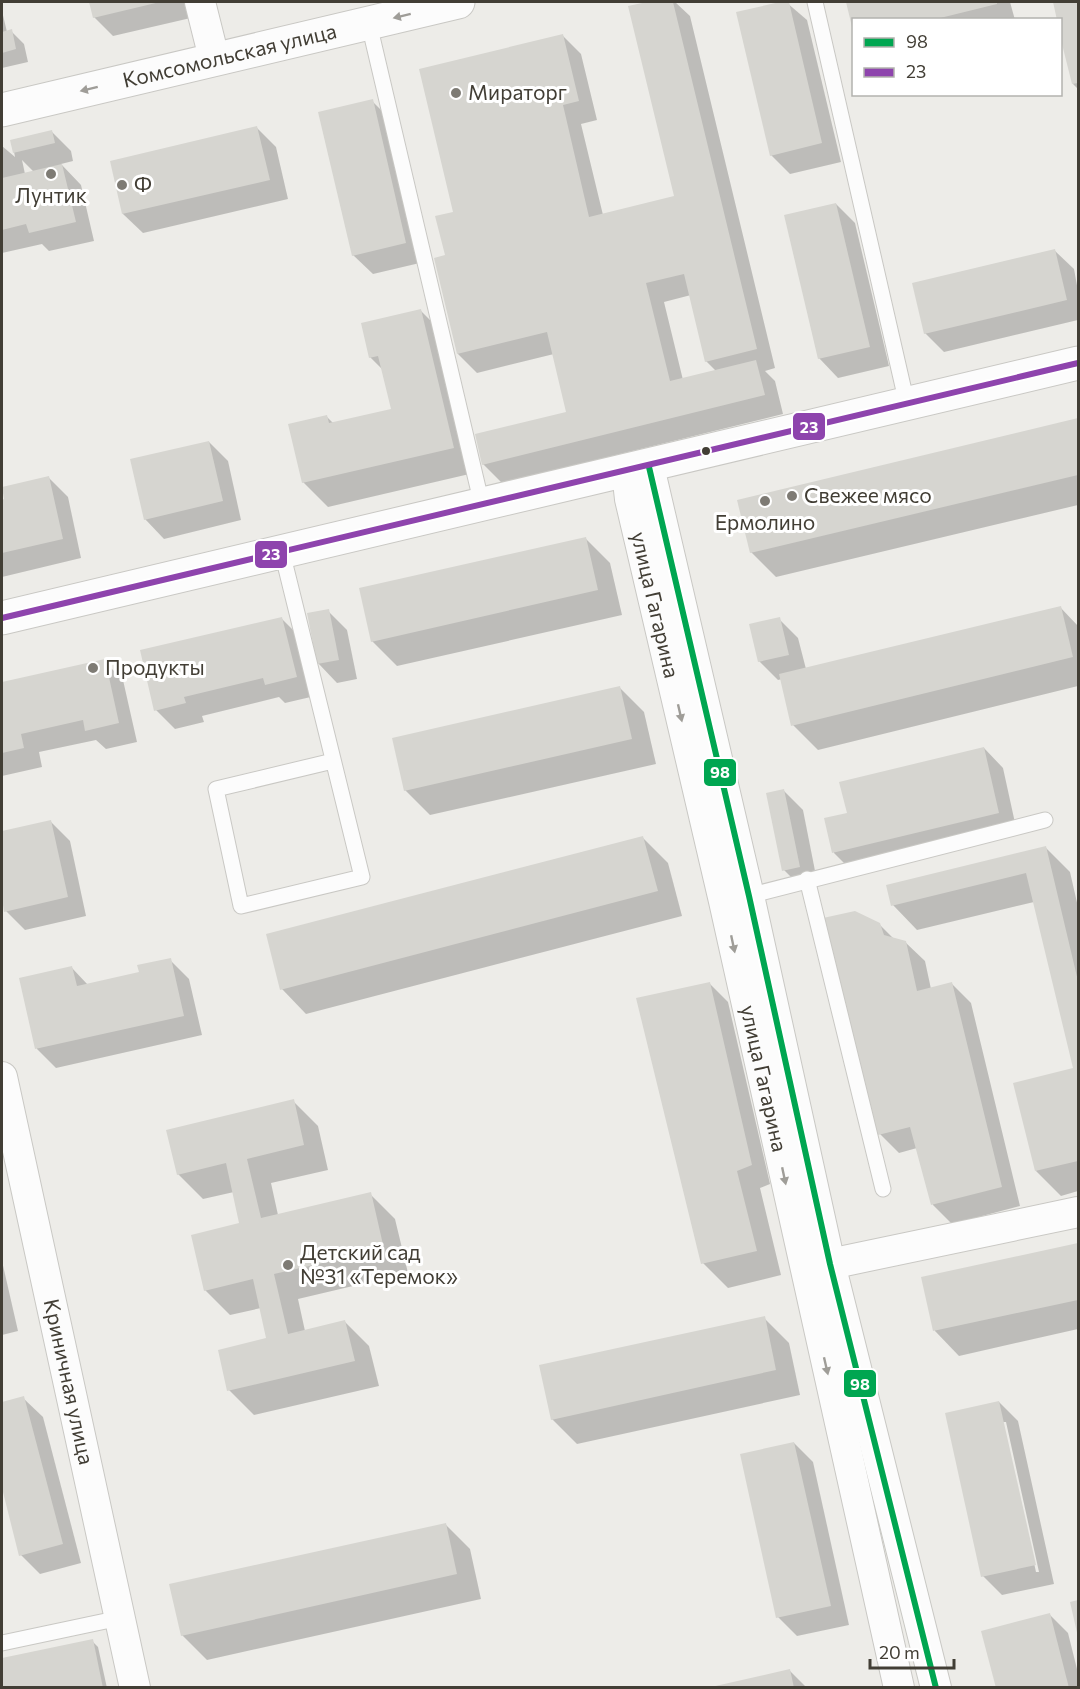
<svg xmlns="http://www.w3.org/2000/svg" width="1080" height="1689" font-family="Commissioner,sans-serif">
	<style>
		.shadow { fill: #0003; fill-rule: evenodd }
		.building { fill: #d6d5d0 }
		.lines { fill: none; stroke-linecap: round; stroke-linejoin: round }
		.service-casing { stroke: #c9c8c4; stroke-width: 17 }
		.minor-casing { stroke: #c9c8c4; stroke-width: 32 }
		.tertiary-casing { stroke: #c9c8c4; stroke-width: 35 }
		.service { stroke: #fcfcfc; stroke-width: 15 }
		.minor { stroke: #fcfcfc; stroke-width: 30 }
		.tertiary { stroke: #fcfcfc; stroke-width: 33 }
		.bus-1-casing { stroke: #fff; stroke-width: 10 }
		.bus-2-casing { stroke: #fff; stroke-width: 10 }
		.bus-1 { stroke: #00a651; stroke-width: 6 }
		.bus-2 { stroke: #8e44ad; stroke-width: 6 }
		.oneway { fill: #9f9d98 }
		.poi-dot { fill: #7e7b74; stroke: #fff; stroke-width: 2 }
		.bus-dot { fill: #423e35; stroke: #fff; stroke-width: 2 }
		.labels { text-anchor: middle; stroke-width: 6; stroke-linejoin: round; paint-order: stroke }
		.street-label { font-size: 21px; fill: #423e35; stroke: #fff }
		.poi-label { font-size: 21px; fill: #423e35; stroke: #fff; text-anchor: start }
		.line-badge { stroke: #fff; stroke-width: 2 }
		.badge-label { font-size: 16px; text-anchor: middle; font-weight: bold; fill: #fff }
	</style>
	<rect width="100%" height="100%" fill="#edece8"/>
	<g class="shadow">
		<polygon points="91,2 192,2 195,17 113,36 94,17"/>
		<path d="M653,2H675L690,16L775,368L765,371L775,381L783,414L502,483L483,464L568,413L554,354L477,373L458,354L436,259L447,256L455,213L562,35L581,54L597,120L581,124L603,215L676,197L630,7ZM691,295L706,361L716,371L683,380L664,302Z"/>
		<polygon points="786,2 807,20 841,162 790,174 771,155 738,13"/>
		<polygon points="847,2 1010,2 1015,20 854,20 854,29"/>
		<polygon points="1054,2 1078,2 1078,89 1073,84 1060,20"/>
		<polygon points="2,11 7,32 11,31 24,44 28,62 2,68"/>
		<polygon points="372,101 391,120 424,262 373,274 353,255"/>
		<polygon points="257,128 276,147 288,199 143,233 123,214 112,162"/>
		<path d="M52,132L71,151L73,161L61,164L81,185L94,241L49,251L42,244L2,253V146L15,157L12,141ZM22,160L34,172L25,174Z"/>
		<polygon points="836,204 855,223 889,366 838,378 819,358"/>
		<polygon points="1054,250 1074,269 1078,291 1078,320 944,352 925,333"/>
		<polygon points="421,311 446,336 478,472 328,507 303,482 326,416 334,424 392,410 383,370 370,357"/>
		<polygon points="1078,420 1078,505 776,577 751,552 739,501"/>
		<polygon points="209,442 228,461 241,520 164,539 145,519"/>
		<polygon points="49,478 68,497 81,558 2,577 2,502"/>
		<polygon points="585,538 610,563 622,615 397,666 372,641"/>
		<polygon points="1060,607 1078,626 1078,686 818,750 793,725 782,679 778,680 759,661 779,619 798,638 806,669"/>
		<polygon points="328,611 347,630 357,679 337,683 318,663"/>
		<polygon points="282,619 301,638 315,696 285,703 279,697 202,716 204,722 175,729 156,710"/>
		<polygon points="104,661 123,680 137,742 106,749 96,740 39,752 42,767 2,776 2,684"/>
		<polygon points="619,687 644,712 656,764 430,815 405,790"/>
		<polygon points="984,748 1003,768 1017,832 853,872 834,853 825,819 849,814"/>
		<polygon points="784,791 803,810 818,886 803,889 784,870"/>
		<polygon points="51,822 70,841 86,916 25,930 6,911 2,891 2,832"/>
		<polygon points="643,838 668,863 682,916 306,1014 282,989"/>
		<polygon points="1045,847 1070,872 1078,907 1078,1191 1061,1196 1036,1171 1075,1069 1034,902 917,930 893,905"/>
		<polygon points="879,924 894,939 905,942 925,961 931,989 952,984 971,1003 1020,1206 952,1224 933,1205 917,1148 899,1153 880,1134"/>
		<polygon points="170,960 189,979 202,1035 56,1068 37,1049 21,979 72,968 88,985 141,973"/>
		<polygon points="709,983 728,1002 770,1184 760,1188 781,1275 728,1288 703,1263"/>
		<polygon points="293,1101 318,1126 328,1170 271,1183 278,1215 370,1194 395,1219 408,1273 298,1299 305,1331 345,1322 369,1346 379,1386 254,1415 229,1390 268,1340 261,1308 230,1315 205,1290 241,1224 234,1192 203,1199 178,1174"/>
		<polygon points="1078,1244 1078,1329 959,1356 935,1331 923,1278"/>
		<polygon points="2,1261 18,1331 2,1335"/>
		<polygon points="764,1318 789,1343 800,1395 577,1444 552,1419"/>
		<polygon points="23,1398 43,1417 81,1563 40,1574 21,1555 2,1483 2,1403"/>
		<path d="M999,1402L1018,1421L1054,1584L1002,1595L983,1576ZM1003,1422H1006L1039,1572H1036Z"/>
		<polygon points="794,1443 813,1462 849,1625 797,1636 778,1617"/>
		<polygon points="445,1524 470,1549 481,1599 207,1660 182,1635"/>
		<polygon points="1049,1614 1068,1633 1078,1673 1078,1688 998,1688"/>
		<polygon points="92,1641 98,1647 107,1688 2,1688 2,1659"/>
		<polygon points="789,1670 807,1688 713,1688"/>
	</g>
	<g class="building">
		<polygon points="89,2 160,2 93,18"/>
		<polygon points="647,2 673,2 757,349 705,362 684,274 646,283 670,381 756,360 765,395 482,465 475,434 566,412 547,332 457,354 434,258 445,255 435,216 453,212 419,69 563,34 579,101 563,105 589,217 674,196 628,6"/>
		<polygon points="780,2 789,2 822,143 770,156 736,12"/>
		<polygon points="846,2 997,2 997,4 932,20 854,20 853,31"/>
		<polygon points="1053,2 1078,2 1078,83 1072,84 1060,36 1060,20 1057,20"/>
		<polygon points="12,29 16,49 2,53 2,32"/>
		<polygon points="373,99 406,243 352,256 318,112"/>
		<polygon points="257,126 270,180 122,214 110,161"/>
		<polygon points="52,130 55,143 13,153 10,140"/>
		<polygon points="62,164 76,222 29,233 26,224 2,230 2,178"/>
		<polygon points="836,203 870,347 818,359 784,215"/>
		<polygon points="1055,249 1067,300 924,334 912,283"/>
		<polygon points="421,309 454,448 302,483 288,424 327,415 329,423 391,409 378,356 369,358 361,323"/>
		<polygon points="1078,418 1078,475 750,553 737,500"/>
		<polygon points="209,441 223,501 144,520 130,459"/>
		<polygon points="49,476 63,539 2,553 2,500 4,499 2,487"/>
		<polygon points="586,537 598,590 371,642 359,588"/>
		<polygon points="1061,606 1073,657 791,726 779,674"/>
		<polygon points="329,609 339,660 317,664 307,613"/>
		<polygon points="282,617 297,677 265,685 263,678 184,697 186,703 154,711 140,650"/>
		<polygon points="780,617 789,655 758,662 749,624"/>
		<polygon points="105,659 119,723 85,731 83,720 21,734 24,748 2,753 2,682"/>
		<polygon points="620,686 632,739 404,791 392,738"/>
		<polygon points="984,747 999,813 832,853 824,818 847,813 839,782"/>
		<polygon points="784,789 800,867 782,871 766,793"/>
		<polygon points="51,820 68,897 4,912 2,898 2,831"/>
		<polygon points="643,836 658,891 280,990 266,934"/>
		<polygon points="1046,846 1078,981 1078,1161 1035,1171 1013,1083 1073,1068 1026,873 891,906 886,885"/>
		<polygon points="855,911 880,923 884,935 906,941 917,991 952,982 1002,1187 931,1205 910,1127 878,1135 823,918"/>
		<polygon points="171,958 184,1016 35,1049 19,978 72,966 77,986 139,972 137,965"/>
		<polygon points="710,982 752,1165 737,1171 757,1251 701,1264 636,998"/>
		<polygon points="294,1099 304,1145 247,1159 261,1218 371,1192 384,1249 274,1274 288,1334 345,1320 355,1361 227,1391 218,1350 266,1338 253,1279 204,1291 191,1235 239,1223 226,1163 177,1175 166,1130"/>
		<polygon points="1078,1243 1078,1300 933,1331 921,1277"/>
		<polygon points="765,1316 776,1370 551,1420 539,1365"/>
		<polygon points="24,1396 63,1544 19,1556 2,1488 2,1402"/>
		<polygon points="999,1401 1036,1565 981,1577 945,1413"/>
		<polygon points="794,1442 831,1606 776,1618 740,1454"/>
		<polygon points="446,1523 457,1574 181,1636 169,1584"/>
		<polygon points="1078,1600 1078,1637 1070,1602"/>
		<polygon points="1050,1613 1069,1688 996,1688 981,1631"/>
		<polygon points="93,1639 103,1688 2,1688 2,1658"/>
		<polygon points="790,1669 794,1688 711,1688 711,1687"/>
	</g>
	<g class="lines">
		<defs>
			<g id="service">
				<polyline points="815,2 907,404"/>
				<polyline points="369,24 482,505"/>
				<polyline points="282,552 362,877 241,906 216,789 333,761"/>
				<polyline points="807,879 883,1189"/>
				<polyline points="744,897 1045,820"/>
				<polyline points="2,1643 120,1618"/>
			</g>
			<g id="minor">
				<polyline points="200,2 214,58"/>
				<polyline points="649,467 749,896 830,1264 936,1688"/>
				<path id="s1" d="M627,472L630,499L724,901L899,1688"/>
				<path id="s2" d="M2,1077L135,1688"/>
				<polyline points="830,1264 1078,1212"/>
			</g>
			<g id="tertiary">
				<path id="s3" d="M2,110L458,2"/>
				<polyline points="2,618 1078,363"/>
			</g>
		</defs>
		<use href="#service" class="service-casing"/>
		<use href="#minor" class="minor-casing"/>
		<use href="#tertiary" class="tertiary-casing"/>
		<use href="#service" class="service"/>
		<use href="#minor" class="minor"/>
		<use href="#tertiary" class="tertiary"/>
		<defs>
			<polyline id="bus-1" points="649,467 749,896 830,1264 936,1688"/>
			<polyline id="bus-2" points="2,618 1078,363"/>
		</defs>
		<use href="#bus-1" class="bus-1-casing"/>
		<use href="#bus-2" class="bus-2-casing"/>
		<use href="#bus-1" class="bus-1"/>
		<use href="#bus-2" class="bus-2"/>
	</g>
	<defs><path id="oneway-solid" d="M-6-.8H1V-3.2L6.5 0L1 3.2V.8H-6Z" transform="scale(1.5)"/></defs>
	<g class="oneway">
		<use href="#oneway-solid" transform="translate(402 16) rotate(166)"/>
		<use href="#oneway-solid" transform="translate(89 89) rotate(166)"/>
		<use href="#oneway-solid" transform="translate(680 713) rotate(77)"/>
		<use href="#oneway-solid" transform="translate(733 944) rotate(78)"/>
		<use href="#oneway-solid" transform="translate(784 1176) rotate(78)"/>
		<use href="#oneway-solid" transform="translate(826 1366) rotate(77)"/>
	</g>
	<g class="poi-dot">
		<circle cx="456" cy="93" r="6"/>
		<circle cx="51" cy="174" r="6"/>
		<circle cx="122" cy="185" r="6"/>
		<circle cx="792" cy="496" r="6"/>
		<circle cx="765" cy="501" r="6"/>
		<circle cx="93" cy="668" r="6"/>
		<circle cx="288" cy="1265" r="6"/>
	</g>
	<circle class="bus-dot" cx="706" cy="451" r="5"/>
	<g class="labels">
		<g class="street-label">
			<text dy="7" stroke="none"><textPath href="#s3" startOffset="234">Комсомольская улица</textPath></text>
			<text dy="7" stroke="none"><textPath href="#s1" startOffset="136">улица Гагарина</textPath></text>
			<text dy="7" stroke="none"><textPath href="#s1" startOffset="622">улица Гагарина</textPath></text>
			<text dy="7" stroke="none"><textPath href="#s2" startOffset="312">Криничная улица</textPath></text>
		</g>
		<g class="poi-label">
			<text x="468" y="100">Мираторг</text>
			<text x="134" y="192">Ф</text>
			<text x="51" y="203" text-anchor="middle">Лунтик</text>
			<text x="804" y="503">Свежее мясо</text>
			<text x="765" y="530" text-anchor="middle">Ермолино</text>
			<text x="105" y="675">Продукты</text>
			<text x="300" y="1260">Детский сад<tspan x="300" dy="24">№31 «Теремок»</tspan></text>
		</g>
	</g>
	<g class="line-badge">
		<rect x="792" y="412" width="34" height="29" rx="6" fill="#8e44ad"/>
		<rect x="254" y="540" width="34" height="29" rx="6" fill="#8e44ad"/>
		<rect x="703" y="758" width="34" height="29" rx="6" fill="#00a651"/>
		<rect x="843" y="1369" width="34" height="29" rx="6" fill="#00a651"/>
	</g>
	<g class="badge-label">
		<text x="809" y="433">23</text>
		<text x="271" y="560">23</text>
		<text x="720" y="778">98</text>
		<text x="860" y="1390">98</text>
	</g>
	<rect width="1080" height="1689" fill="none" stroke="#423e35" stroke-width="6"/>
	<rect x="852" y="18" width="210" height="78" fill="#ffffff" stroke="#b3b2ae" stroke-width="1.5"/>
	<rect x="864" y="38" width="30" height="9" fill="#00a651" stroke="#b3b2ae" stroke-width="1.5"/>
	<text x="906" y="48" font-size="18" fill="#423e35">98</text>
	<rect x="864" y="68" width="30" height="9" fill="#8e44ad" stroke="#b3b2ae" stroke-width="1.5"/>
	<text x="906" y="78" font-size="18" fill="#423e35">23</text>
	<path d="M870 1659v9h84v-9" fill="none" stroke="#423e35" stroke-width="3"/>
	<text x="879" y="1659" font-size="18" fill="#423e35" stroke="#ffffff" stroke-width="4.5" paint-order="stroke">20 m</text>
</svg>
